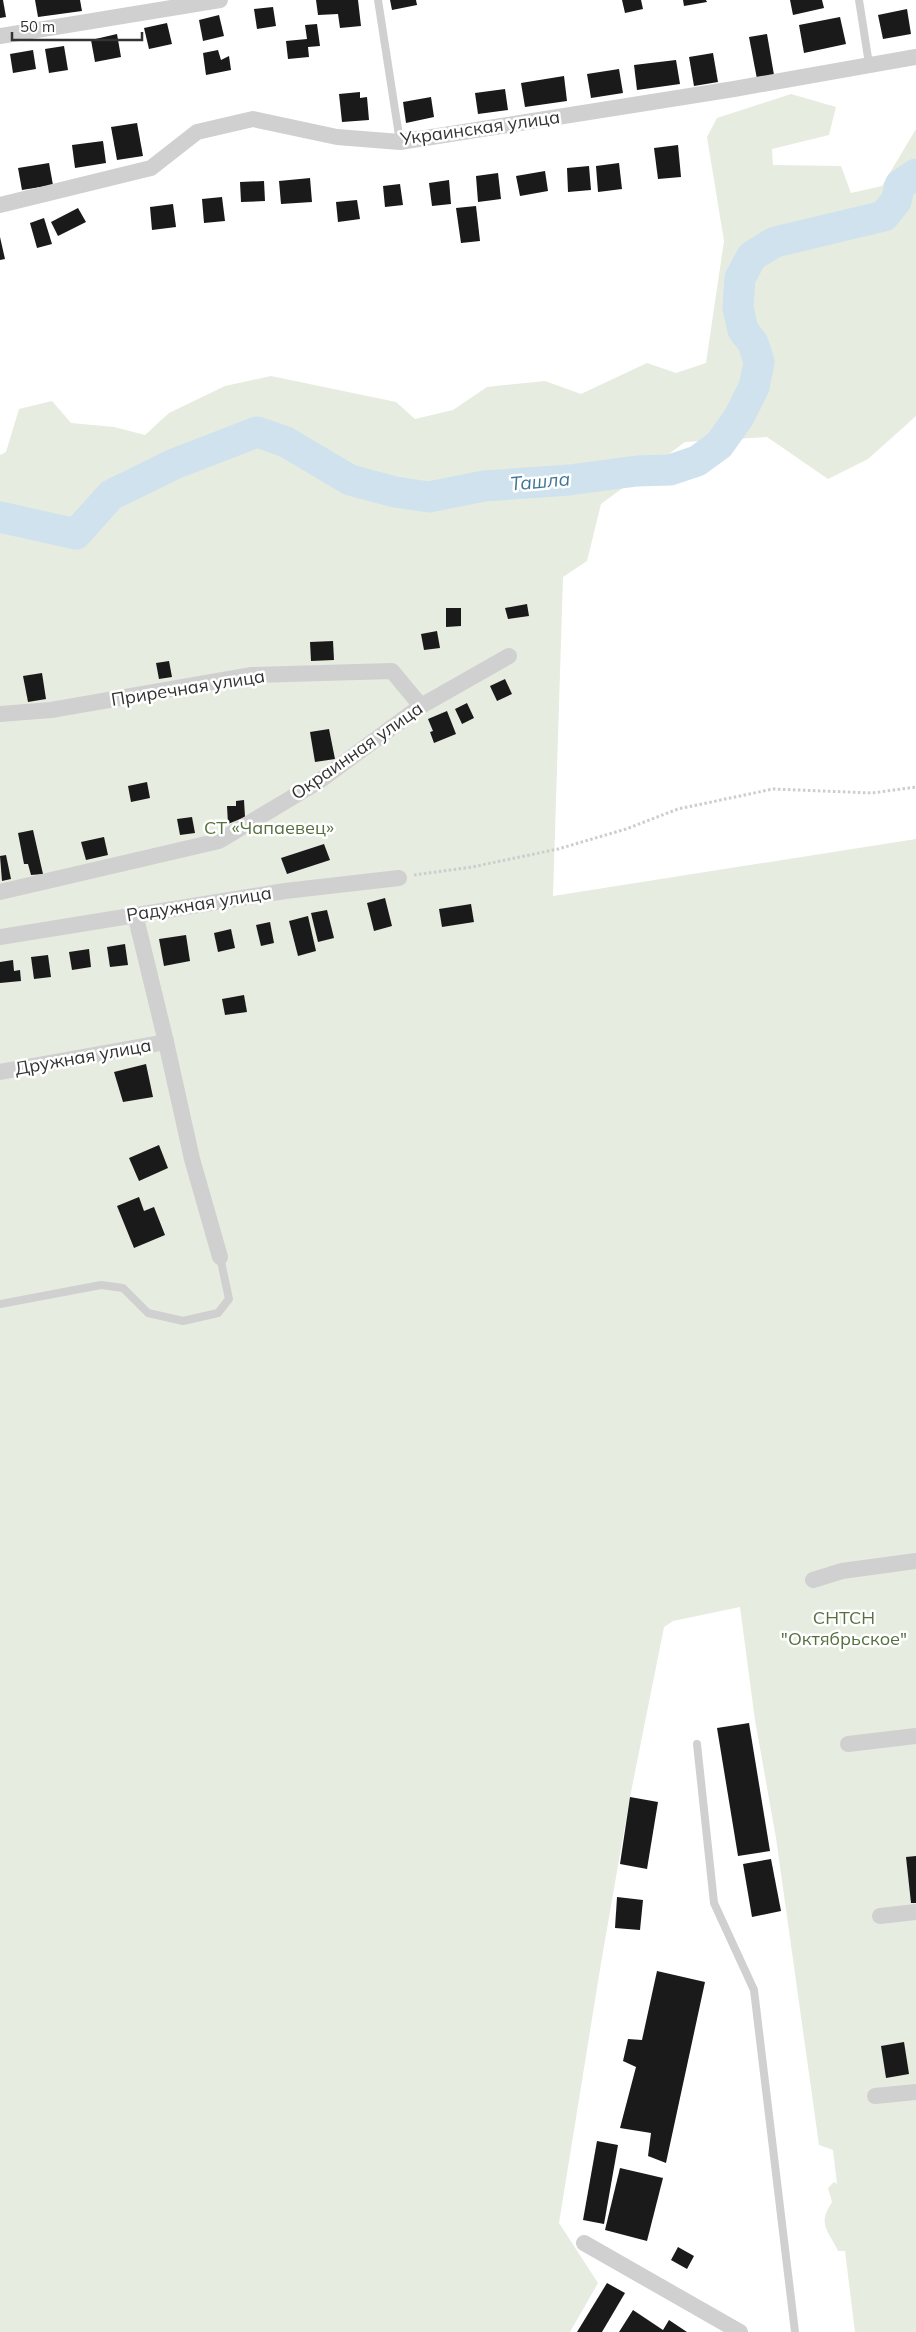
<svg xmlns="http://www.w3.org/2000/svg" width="916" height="2332" font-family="Mulish,sans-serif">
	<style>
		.green { fill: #e6ecdf }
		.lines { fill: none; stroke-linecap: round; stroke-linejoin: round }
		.river { stroke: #cfe2ee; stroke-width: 31 }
		.building { fill: #1a1a1a }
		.path { stroke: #cdcdcd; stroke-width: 3; stroke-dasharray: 2.5 2.5; stroke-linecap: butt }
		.lane { stroke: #d0d0d0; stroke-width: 8 }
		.street { stroke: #d0d0d0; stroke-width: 16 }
		.labels { text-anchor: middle; stroke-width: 5; stroke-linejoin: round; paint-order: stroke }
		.street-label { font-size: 18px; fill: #333; stroke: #fff }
		.park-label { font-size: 18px; fill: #56703f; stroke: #fff }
		.water-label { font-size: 19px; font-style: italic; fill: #3f7597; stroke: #fff }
	</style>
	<rect width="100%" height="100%" fill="#fff"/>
	<path class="green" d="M791,94L836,107L829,135L772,149L773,165L841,166L851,193L882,186L916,129V416L868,459L828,479L767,437L685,442L601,504L587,561L563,577L553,896L916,839V2332H855L845,2251H838C828,2229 817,2225 832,2202L828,2188L834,2182L837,2184L833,2150L819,2145L776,1838L755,1720L740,1607L673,1621L664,1627L630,1797L601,1963L559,2223L598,2283L570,2332H0V455L6,452L19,409L52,401L71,423L114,427L145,435L169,413L225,386L271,376L396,402L415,419L453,410L487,387L545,381L581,394L647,363L676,373L706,363L724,241L707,137L717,118Z"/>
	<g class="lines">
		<polyline class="river" points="0,517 76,534 111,495 174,464 257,432 286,442 350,480 395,492 429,497 484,486 569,480 637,471 670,470 697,461 719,445 739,417 754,387 759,362 753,343 743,330 738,308 740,278 752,256 775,242 884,216 896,201 900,185 916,174"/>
	</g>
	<g class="building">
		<polygon points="0,0 3,0 6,17 0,18"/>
		<polygon points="35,0 80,0 82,11 38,17"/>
		<polygon points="316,0 358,0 361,26 340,28 338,14 318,15"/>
		<polygon points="390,0 416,0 417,5 392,10"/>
		<polygon points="622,0 641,0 643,9 625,13"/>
		<polygon points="683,0 706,0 707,2 684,6"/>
		<polygon points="790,0 822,0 824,8 793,15"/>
		<polygon points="273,7 276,26 257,29 254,9"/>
		<polygon points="907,9 911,34 883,39 878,15"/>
		<polygon points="219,15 224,36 203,41 199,20"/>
		<polygon points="840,17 846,44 804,53 799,25"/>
		<polygon points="167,23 172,44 149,49 144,28"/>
		<polygon points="317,24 320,46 308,47 309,57 288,59 286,41 307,39 305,25"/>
		<polygon points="117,34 121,57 95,62 91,40"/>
		<polygon points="767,34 774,75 757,79 749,37"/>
		<polygon points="64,46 68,70 49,73 45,49"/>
		<polygon points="33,50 36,69 13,73 10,54"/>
		<polygon points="218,50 221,60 229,56 231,70 206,75 203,53"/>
		<polygon points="713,53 718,82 694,86 689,57"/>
		<polygon points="676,60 680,84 637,90 634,65"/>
		<polygon points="619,69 623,93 591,98 587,74"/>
		<polygon points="564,76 567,101 525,107 521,83"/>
		<polygon points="505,89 508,110 478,114 475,93"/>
		<polygon points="360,92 360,98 367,97 369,120 342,122 339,94"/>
		<polygon points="431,97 434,117 406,123 403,102"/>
		<polygon points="137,123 143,156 117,160 111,127"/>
		<polygon points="103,141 106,163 75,168 72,145"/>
		<polygon points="678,145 681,177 658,179 654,148"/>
		<polygon points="49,163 53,185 22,190 18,168"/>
		<polygon points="619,163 622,189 598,192 596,166"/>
		<polygon points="589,166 591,190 568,192 567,168"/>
		<polygon points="545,171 548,191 520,196 516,176"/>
		<polygon points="498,173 501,199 478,202 476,176"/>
		<polygon points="310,178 312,202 281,204 279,181"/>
		<polygon points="449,180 451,204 432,206 429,183"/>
		<polygon points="264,181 265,201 241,202 240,182"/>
		<polygon points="400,184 403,205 385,207 383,186"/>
		<polygon points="222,197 225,221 204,223 202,199"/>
		<polygon points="357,200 360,219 338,222 336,202"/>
		<polygon points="173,204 176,227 152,230 150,207"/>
		<polygon points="476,206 480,241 461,243 456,208"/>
		<polygon points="78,208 86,222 58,236 51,222"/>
		<polygon points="44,218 52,244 37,248 30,223"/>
		<polygon points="0,237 5,259 0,260"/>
		<polygon points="527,604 529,616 508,619 505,608"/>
		<polygon points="446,608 461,608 461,626 446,627"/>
		<polygon points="437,631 440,648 424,650 421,634"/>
		<polygon points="333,641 334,660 311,661 310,642"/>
		<polygon points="169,661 172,677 159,679 156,663"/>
		<polygon points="42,673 46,699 28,702 23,676"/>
		<polygon points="505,679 512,694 497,701 490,686"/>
		<polygon points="467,703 474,718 462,724 455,709"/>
		<polygon points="447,711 456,734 434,743 430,732 433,731 428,719"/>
		<polygon points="329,729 335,759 315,762 310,732"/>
		<polygon points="147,782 150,798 131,802 128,786"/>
		<polygon points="244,800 245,817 228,824 227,806 236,806 236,801"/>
		<polygon points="192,817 195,833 180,835 177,819"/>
		<polygon points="33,830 43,874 31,875 28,864 24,864 18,833"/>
		<polygon points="104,837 108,855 86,860 81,842"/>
		<polygon points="324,844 330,860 287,874 281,858"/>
		<polygon points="6,855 11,879 2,881 0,856"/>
		<polygon points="385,898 392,926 374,931 367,903"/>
		<polygon points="471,904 474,922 442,927 439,909"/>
		<polygon points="327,910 334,938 318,942 311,913"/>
		<polygon points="308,916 316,951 298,956 289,921"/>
		<polygon points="270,922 274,943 261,946 256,925"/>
		<polygon points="231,929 235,948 218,952 214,933"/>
		<polygon points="186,935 190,961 164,966 159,939"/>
		<polygon points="125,944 128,965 110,967 107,947"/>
		<polygon points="89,949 91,967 72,970 69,952"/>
		<polygon points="48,955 51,977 34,979 31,957"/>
		<polygon points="13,960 14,971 20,970 21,981 0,983 0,962"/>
		<polygon points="244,995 247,1012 225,1015 222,999"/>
		<polygon points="146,1064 153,1097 123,1102 114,1072"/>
		<polygon points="159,1145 168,1168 139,1181 129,1158"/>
		<polygon points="139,1197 144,1211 154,1207 165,1235 134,1248 117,1206"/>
		<polygon points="749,1723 770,1851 738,1856 717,1728"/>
		<polygon points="630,1797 658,1802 647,1869 620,1864"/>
		<polygon points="916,1856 916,1903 911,1903 906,1857"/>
		<polygon points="771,1859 781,1911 752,1917 743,1864"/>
		<polygon points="617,1897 643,1900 640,1930 615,1928"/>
		<polygon points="657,1971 705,1982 666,2163 648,2156 651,2133 620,2128 636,2067 623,2061 628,2039 642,2040"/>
		<polygon points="904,2042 909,2074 886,2078 881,2046"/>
		<polygon points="597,2141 618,2145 604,2224 583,2220"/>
		<polygon points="620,2168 663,2178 647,2241 605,2230"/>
		<polygon points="678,2247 694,2256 687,2269 671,2260"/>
		<polygon points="607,2283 625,2293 602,2332 577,2332"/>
		<polygon points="633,2310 663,2330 669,2320 687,2332 619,2332"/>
	</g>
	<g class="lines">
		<polyline class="path" points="414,875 472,867 558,849 626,829 678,809 773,789 872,793 916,787"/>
		<g class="lane">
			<polyline points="378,0 400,142"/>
			<polyline points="859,0 869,64"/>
			<polyline points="0,1304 101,1285 123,1288 148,1313 183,1321 218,1313 229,1299 220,1257"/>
			<polyline points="697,1744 714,1903 754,1990 795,2332"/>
		</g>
		<g class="street">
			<polyline points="0,36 220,0"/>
			<polyline points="0,205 151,168 197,132 253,119 337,137 400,142 734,89 916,57"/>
			<polyline points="0,714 51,710 252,675 392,671 421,706"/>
			<polyline points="0,892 219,841 318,782 421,706 509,656"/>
			<polyline points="135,914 166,1042 192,1159 220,1257"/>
			<polyline points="0,937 285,891 399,878"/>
			<polyline points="0,1072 166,1042"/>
			<polyline points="813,1580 842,1571 916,1561"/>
			<polyline points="848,1744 916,1736"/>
			<polyline points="880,1916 916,1912"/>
			<polyline points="875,2096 916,2092"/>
			<polyline points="584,2243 740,2332"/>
		</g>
	</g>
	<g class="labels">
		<g class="street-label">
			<text transform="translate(480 128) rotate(-8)" y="6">Украинская улица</text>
			<text transform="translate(188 688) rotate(-9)" y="6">Приречная улица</text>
			<text transform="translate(357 751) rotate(-35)" y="6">Окраинная улица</text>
			<text transform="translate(199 904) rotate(-9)" y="6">Радужная улица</text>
			<text transform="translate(83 1057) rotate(-10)" y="6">Дружная улица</text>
		</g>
		<g class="park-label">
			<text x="269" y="834">СТ «Чапаевец»</text>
			<text x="844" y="1624">СНТСН<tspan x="844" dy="21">"Октябрьское"</tspan></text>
		</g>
		<g class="water-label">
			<text transform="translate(540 481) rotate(-5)" y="7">Ташла</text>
		</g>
	</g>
	<path d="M12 32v8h130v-8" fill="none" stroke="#333333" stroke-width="2.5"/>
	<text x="20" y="32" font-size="15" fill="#333333" stroke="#ffffff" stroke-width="4" paint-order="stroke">50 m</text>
</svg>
